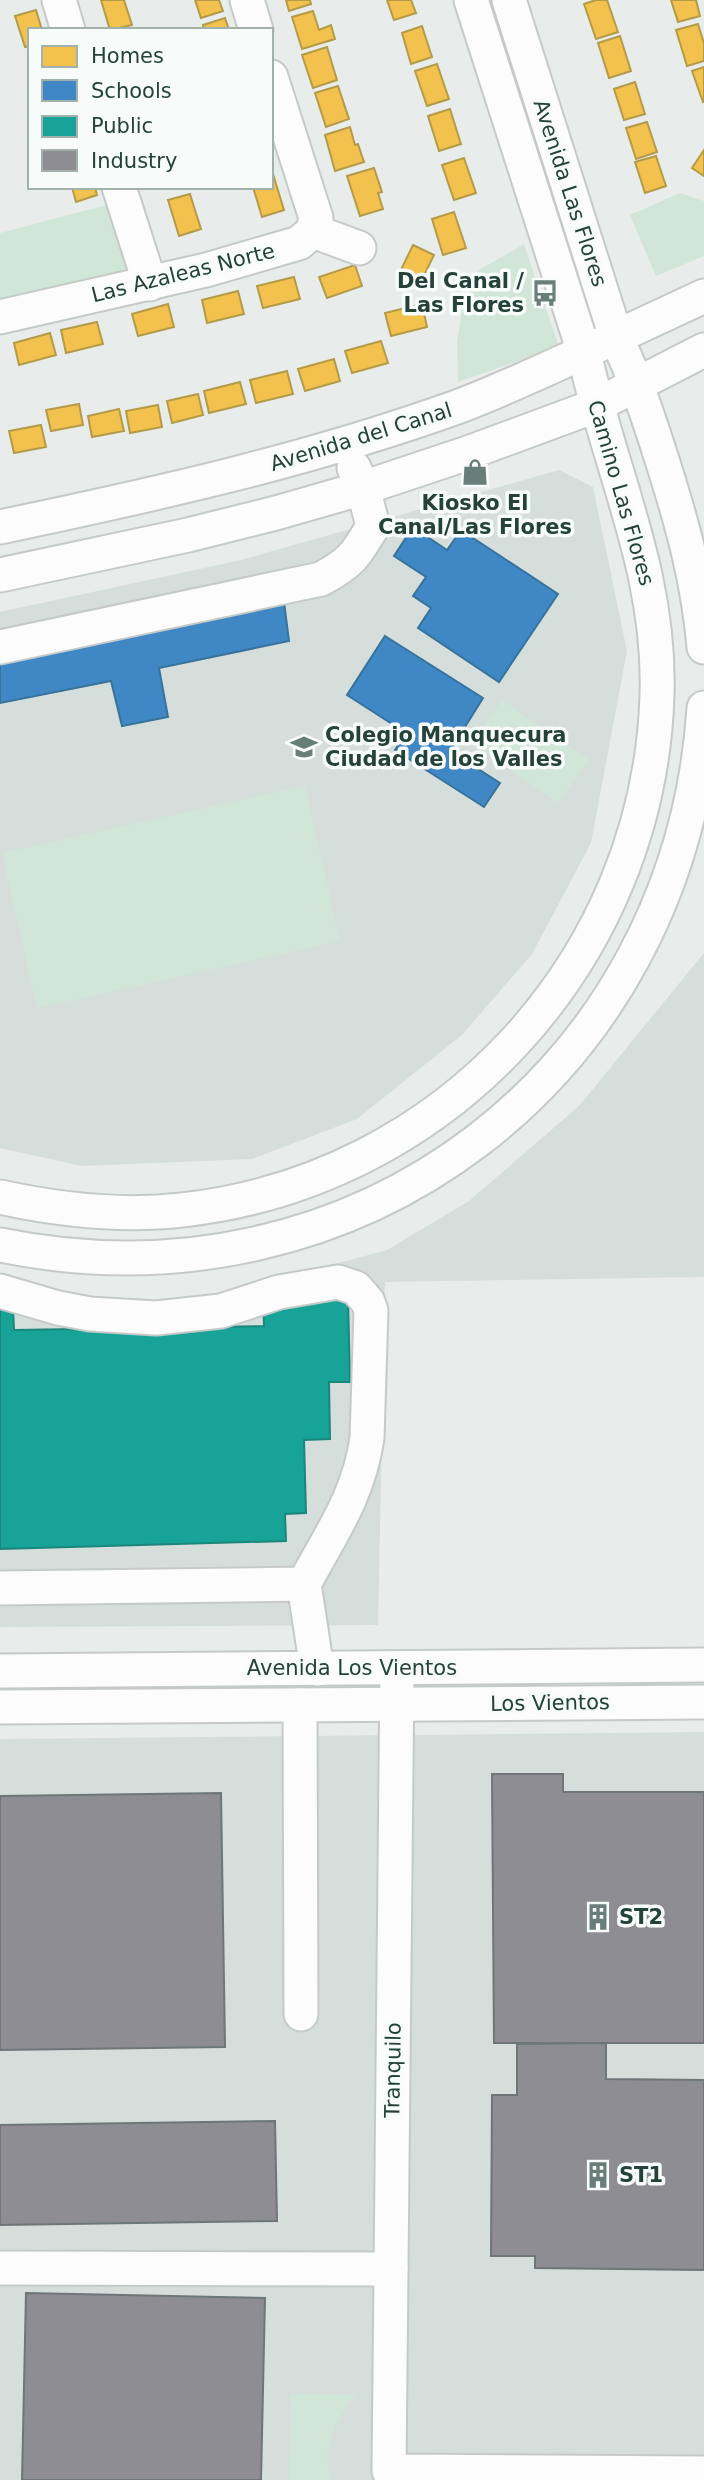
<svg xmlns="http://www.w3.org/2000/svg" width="704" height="2480" font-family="'DejaVu Sans',sans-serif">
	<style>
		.built { fill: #d6dedb }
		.green { fill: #d1e6d8 }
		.homes { fill: #f2c14e; stroke: #b49b48; stroke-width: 2 }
		.schools { fill: #3f88c5; stroke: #37739b; stroke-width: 2 }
		.public { fill: #17a398; stroke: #1b867c; stroke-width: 2 }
		.industry { fill: #8d8d92; stroke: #6e7678; stroke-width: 2 }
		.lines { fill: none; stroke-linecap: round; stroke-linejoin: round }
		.minor-casing { stroke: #c5cac8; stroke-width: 37 }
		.minor { stroke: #fcfcfc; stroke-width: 33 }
		.labels { text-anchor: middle; stroke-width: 7; stroke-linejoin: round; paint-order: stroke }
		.street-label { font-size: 21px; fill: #24423a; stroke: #f7fbf9 }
		.poi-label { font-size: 21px; font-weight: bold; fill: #24423a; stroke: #f7fbf9; text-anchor: start }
	</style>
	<rect width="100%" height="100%" fill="#e8edeb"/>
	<g class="built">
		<polygon points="559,470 593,487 627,651 591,843 532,954 462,1035 357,1119 252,1159 82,1166 0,1148 0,612 241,560"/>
		<polygon points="704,953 704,1277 385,1282 378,1625 0,1627 0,1279 97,1300 156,1301 230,1292 387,1250 469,1201 579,1106"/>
		<polygon points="704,1732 704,2480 0,2480 0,1739"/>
	</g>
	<g class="green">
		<polygon points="680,193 704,201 704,256 656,276 630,215"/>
		<polygon points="114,203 134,278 0,301 0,233"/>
		<polygon points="524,244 559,347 458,382 457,341 463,307 479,270"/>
		<polygon points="502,700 589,760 558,803 472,743"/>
		<polygon points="305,786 340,941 37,1008 2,853"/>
		<path d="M291,2394L356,2395C336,2419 320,2448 331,2480H289Z"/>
	</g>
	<g class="homes">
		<polygon points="101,0 124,0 132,25 110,30"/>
		<polygon points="195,0 219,0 223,11 201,18"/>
		<polygon points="286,0 310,0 311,4 289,11"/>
		<polygon points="387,0 411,0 416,13 394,20"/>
		<polygon points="596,0 607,0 618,32 596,39 584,4"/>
		<polygon points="671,0 696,0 700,16 678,22"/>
		<polygon points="36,10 42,30 30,30 30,46 25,47 15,16"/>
		<polygon points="313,11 319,30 331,25 335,39 302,49 292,17"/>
		<polygon points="225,18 229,30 204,30 203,25"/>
		<polygon points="698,24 704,43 704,61 687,66 676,30"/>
		<polygon points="422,26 432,57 411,64 402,33"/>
		<polygon points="620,36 631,71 609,78 598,43"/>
		<polygon points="327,47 337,80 313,88 302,55"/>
		<polygon points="437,64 449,99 427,106 415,71"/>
		<polygon points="704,67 704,101 703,102 692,71"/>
		<polygon points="635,82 645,114 624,120 614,89"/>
		<polygon points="338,86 349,119 326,127 315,93"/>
		<polygon points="450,109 461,144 439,151 428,116"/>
		<polygon points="647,122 657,152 636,159 626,128"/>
		<polygon points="350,127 355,145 358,144 364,162 335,171 325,135"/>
		<polygon points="704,150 704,176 692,168"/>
		<polygon points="656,156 666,186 645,193 635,162"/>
		<polygon points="464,158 476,193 454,200 442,165"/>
		<polygon points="374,168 382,192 378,193 383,209 360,216 347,176"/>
		<polygon points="273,174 284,210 262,217 253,187 271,187"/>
		<polygon points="72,187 95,187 97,195 76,202"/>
		<polygon points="190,194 201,229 179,236 168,200"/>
		<polygon points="454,212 466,248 443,255 432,219"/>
		<polygon points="413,245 434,255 418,288 397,278"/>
		<polygon points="355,265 362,286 327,298 319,277"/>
		<polygon points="294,277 300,299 263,308 257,286"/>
		<polygon points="238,291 244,314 207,323 202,300"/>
		<polygon points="168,304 174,327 138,336 132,314"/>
		<polygon points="422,304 427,327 391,336 385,313"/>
		<polygon points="97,322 103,344 66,353 61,330"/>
		<polygon points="50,333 56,355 19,365 14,343"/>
		<polygon points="381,341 388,363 352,373 345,351"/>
		<polygon points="334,359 340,381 305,391 298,369"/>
		<polygon points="287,371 293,394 256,403 250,380"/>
		<polygon points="240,382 246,404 209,413 204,391"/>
		<polygon points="198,394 203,415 172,423 167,401"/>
		<polygon points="79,404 83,425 51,431 46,410"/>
		<polygon points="158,405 162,427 130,433 126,411"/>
		<polygon points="119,409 124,431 92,437 88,416"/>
		<polygon points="41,425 46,447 14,453 9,431"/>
	</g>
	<g class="schools">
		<polygon points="413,527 447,550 461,530 558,594 499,682 418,628 431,608 413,596 426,577 394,556"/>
		<polygon points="284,602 289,641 159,668 168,717 122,726 111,681 0,703 0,661"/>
		<polygon points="385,636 483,698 450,751 500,783 484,807 395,750 406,733 347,695"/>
	</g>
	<polygon class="public" points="348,1298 350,1382 329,1382 330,1439 304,1440 306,1513 285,1514 286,1541 0,1549 0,1307 13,1307 14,1330 264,1326 263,1299"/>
	<g class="industry">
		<polygon points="492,1774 563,1774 563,1792 704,1792 704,2043 494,2043"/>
		<polygon points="221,1793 225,2047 0,2050 0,1796"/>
		<polygon points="606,2043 606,2079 704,2080 704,2270 535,2268 535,2256 491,2256 492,2095 517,2095 517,2044"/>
		<polygon points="275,2121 277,2221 0,2225 0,2125"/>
		<polygon points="26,2293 265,2298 261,2480 22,2480"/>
	</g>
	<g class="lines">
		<defs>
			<g id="minor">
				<polyline points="59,0 68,30"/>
				<polyline points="247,0 256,30"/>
				<path d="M509,0L616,337C636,379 649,419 663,463C683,526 698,580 704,647"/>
				<polyline points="271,77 316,218 313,231"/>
				<polyline points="119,187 150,284"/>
				<polyline points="313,231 359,248"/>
				<polyline points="0,317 206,270 299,243 313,231"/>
				<path d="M0,527C157,494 306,461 457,407C500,391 542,371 584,352C624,333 664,315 704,296"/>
				<polyline points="0,575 188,535 276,513 363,488 465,454 595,406 704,350"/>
				<path d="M0,647L321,579C351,563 356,555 373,526L363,488L354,468"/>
				<path d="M0,1197C60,1210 121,1217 182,1210C446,1181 649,960 657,695C661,570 609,470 584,352L471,0"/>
				<path d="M0,1245C358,1318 680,1073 704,708"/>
				<path d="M0,1291L58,1308L90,1314L156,1318L221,1311L279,1292L338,1282L356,1288L368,1302L371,1311L367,1438C359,1495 331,1534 304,1584L0,1588"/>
				<polyline points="304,1584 317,1669"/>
				<polyline points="397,1668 389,2471 704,2473"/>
				<polyline points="0,1671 704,1665"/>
				<polyline points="300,1705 301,2014"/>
				<polyline points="0,1707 704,1702"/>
				<polyline points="0,2268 391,2269"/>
			</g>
		</defs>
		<use href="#minor" class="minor-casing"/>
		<use href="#minor" class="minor"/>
	</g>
	<defs>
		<symbol id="bus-bare" viewBox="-9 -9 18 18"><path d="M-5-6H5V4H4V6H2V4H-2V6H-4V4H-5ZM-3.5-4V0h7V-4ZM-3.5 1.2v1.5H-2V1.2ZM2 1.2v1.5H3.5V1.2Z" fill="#697e78" stroke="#f7fbf9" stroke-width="2.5" paint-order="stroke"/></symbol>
		<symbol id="shop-bare" viewBox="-9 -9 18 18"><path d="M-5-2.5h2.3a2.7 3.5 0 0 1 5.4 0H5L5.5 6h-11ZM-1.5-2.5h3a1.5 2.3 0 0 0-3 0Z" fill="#697e78" stroke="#f7fbf9" stroke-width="2.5" paint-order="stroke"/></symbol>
		<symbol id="school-bare" viewBox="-9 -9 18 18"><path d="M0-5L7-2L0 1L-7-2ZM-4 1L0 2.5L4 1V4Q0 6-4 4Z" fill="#697e78" stroke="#f7fbf9" stroke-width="2.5" paint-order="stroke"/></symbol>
		<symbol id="building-bare" viewBox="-9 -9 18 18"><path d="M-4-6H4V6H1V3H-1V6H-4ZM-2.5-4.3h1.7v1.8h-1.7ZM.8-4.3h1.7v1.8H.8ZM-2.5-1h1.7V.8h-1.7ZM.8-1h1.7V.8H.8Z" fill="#697e78" stroke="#f7fbf9" stroke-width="2.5" paint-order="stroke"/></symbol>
	</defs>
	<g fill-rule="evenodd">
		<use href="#bus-bare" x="526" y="274" width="38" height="38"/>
		<use href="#shop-bare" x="456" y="453" width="38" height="38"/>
		<use href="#school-bare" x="285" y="728" width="38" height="38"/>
		<use href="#building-bare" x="579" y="1898" width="38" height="38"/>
		<use href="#building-bare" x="579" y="2156" width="38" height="38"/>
	</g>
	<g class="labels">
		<g class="street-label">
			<text transform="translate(570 193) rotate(72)" y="7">Avenida Las Flores</text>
			<text transform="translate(183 273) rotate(-14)" y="7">Las Azaleas Norte</text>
			<text transform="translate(361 437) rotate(-17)" y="7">Avenida del Canal</text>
			<text transform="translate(621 493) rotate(74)" y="7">Camino Las Flores</text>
			<text x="352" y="1675">Avenida Los Vientos</text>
			<text transform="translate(550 1703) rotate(-1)" y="7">Los Vientos</text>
			<text transform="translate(393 2070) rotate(-89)" y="7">Tranquilo</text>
		</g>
		<g class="poi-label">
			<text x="524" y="288" text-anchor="end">Del Canal /<tspan x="524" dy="24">Las Flores</tspan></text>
			<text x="475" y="510" text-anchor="middle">Kiosko El<tspan x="475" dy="24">Canal/Las Flores</tspan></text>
			<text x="325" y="742">Colegio Manquecura<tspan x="325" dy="24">Ciudad de los Valles</tspan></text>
			<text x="619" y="1924">ST2</text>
			<text x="619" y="2182">ST1</text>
		</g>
	</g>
	<rect x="28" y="28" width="245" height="161" fill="#f7fbf9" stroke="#a3b1ad" stroke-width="2"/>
	<rect x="42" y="46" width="35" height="21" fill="#f2c14e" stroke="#a3b1ad" stroke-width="2"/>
	<text x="91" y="63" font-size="21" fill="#24423a">Homes</text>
	<rect x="42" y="80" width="35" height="21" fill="#3f88c5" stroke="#a3b1ad" stroke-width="2"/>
	<text x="91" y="98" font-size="21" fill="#24423a">Schools</text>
	<rect x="42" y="116" width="35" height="21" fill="#17a398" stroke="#a3b1ad" stroke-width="2"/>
	<text x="91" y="133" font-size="21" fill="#24423a">Public</text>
	<rect x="42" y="150" width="35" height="21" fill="#8d8d92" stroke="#a3b1ad" stroke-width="2"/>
	<text x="91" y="168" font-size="21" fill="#24423a">Industry</text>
</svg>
